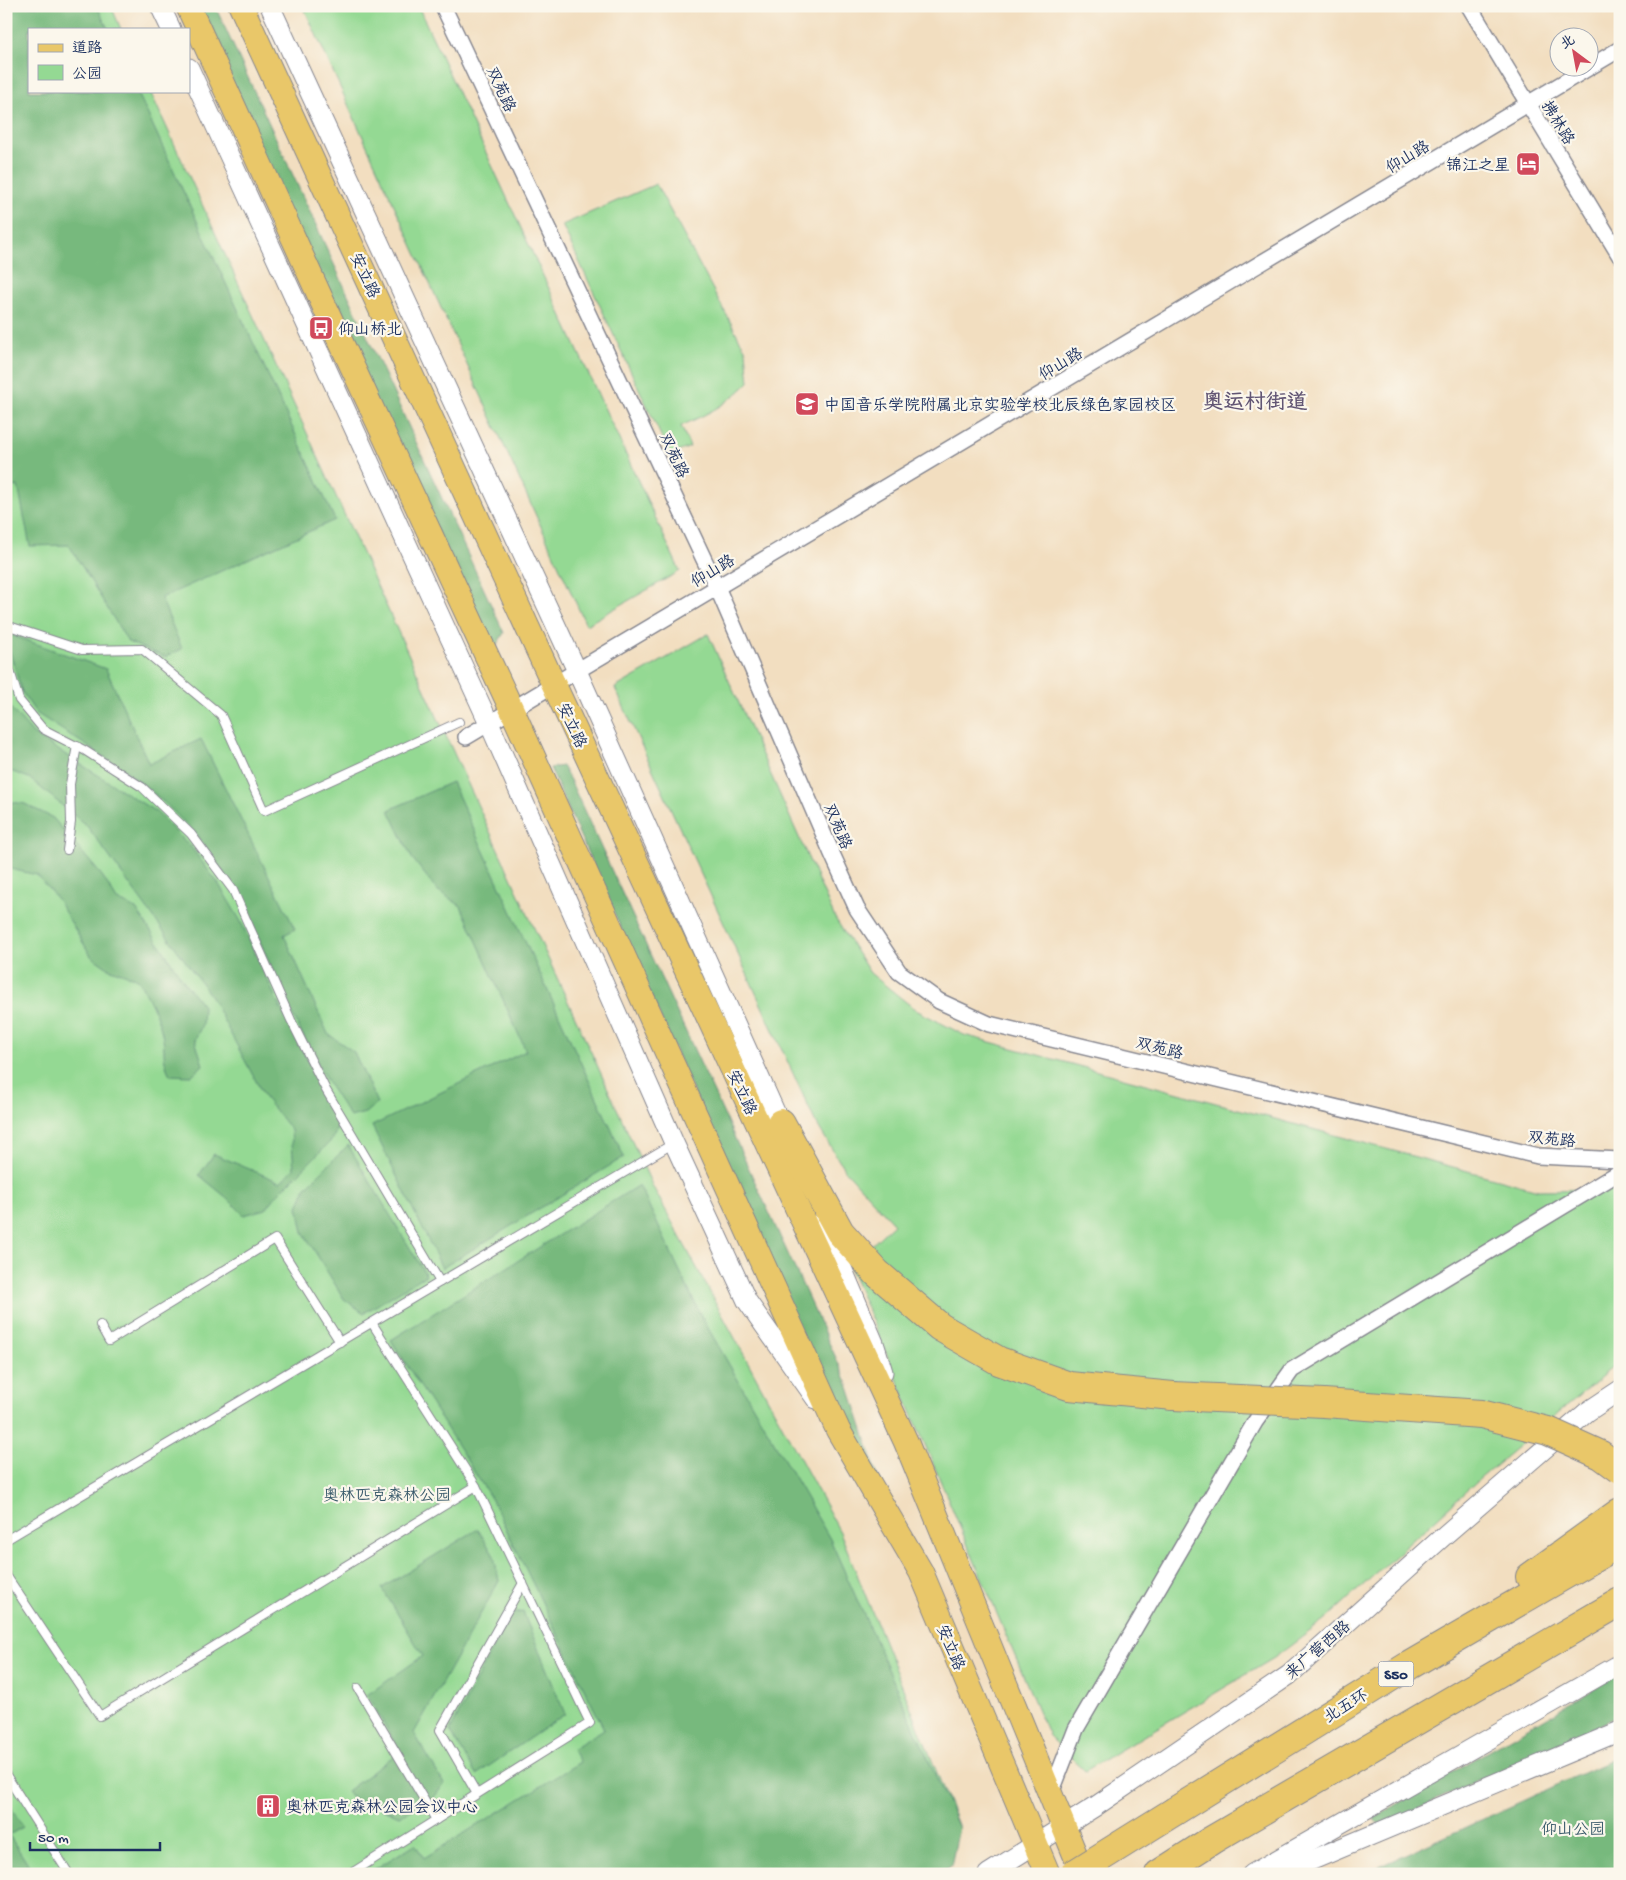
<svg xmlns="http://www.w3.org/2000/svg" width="1626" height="1880" viewBox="0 0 1626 1880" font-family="'Gochi Hand','LXGW WenKai TC',sans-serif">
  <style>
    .green { fill: #94d993; stroke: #588478 }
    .forest { fill: #77b97d; stroke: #49746e }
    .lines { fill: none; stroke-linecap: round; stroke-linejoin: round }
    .service-casing { stroke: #86868f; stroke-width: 10 }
    .minor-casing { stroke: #86868f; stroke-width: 18 }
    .tertiary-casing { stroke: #86868f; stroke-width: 21 }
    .primary-casing { stroke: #86868f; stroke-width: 26 }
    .motorway-casing { stroke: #86868f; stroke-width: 30 }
    .service { stroke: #fff; stroke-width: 8 }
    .minor { stroke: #fff; stroke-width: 15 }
    .tertiary { stroke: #fff; stroke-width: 19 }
    .primary { stroke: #e9c769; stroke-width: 24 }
    .motorway { stroke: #e9c769; stroke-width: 28 }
    .motorway-bridge-casing { stroke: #86868f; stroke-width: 30; stroke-linecap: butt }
    .motorway-bridge { stroke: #e9c769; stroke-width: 28 }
    .labels { text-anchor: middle; stroke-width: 4.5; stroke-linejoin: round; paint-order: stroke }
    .shield { fill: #fbf7ec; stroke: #5e6b89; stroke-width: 1 }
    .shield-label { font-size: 15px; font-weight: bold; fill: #1b2f5e }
    .street-label { font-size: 16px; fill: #1b2f5e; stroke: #fbf7ec }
    .poi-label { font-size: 16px; fill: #1b2f5e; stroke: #fbf7ec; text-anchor: start }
    .park-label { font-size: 16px; fill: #395a6b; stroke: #fbf7ec }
    .district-label { font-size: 21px; font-weight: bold; fill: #625674; stroke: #fbf7ec }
  </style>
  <rect width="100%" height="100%" fill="#fbf7ec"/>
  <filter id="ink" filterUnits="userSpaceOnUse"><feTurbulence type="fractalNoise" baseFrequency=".02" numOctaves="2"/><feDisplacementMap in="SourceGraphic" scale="10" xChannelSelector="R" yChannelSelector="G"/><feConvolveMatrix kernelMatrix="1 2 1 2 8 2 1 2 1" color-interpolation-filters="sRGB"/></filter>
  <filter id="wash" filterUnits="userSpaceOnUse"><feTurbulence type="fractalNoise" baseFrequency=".0096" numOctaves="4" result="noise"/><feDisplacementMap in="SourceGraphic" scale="20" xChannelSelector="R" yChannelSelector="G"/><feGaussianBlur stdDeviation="1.12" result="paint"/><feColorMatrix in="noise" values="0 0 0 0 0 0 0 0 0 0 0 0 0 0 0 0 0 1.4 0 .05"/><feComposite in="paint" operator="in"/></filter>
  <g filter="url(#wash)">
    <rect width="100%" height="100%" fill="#f2dec0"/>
    <!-- green -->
    <g class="green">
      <path d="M6,6H111L121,29H29V91H150L653,1187L840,1532L958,1825L945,1866L933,1874H6Z"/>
      <path d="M303,6H418L680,571L586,625Z"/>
      <path d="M656,184L746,351L749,382C725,406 711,412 681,426L690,447L670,455L562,225Z"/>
      <path d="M708,634L835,918L870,973L916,1010L964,1035L1538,1190L1620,1189V1361L1476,1482L1325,1620L1274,1658L1085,1771L1049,1736L849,1266L894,1224L844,1169L815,1121L615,688Z"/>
    </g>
    <!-- forest -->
    <g class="forest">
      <path d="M6,6H97L108,29H29V91H137L335,520L161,598L182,649L165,657L128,642L69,545L30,546L18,486L6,488Z"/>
      <path d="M185,6H215L504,633L494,649Z"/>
      <path d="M6,633L106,669L149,764L201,739L295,929L284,935L328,1034L354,1052L377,1103L365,1113L350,1117L329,1085L294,1018L238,892L195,833L165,803L126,771L36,713L22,692L6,639Z"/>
      <path d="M6,699L7,704L33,734L156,812L190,846L218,883L240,920L277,1001L339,1122L333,1139L277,1195L266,1209L244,1215L226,1197L199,1175L214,1154L280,1182L294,1169L291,1130L265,1098L210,995L87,826L29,778L10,771L6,766Z"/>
      <path d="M562,766L570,780L848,1384L886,1501L842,1428L550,768Z"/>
      <path d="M452,782L624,1157L442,1268L372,1126L526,1051L461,906L437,890L412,858L389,810Z"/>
      <path d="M6,801L25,804L53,818L103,877L117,900L136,909L185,983L203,1006L202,1025L195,1040L203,1065L191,1076L170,1075C161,1058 166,1050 162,1033C157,1013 148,997 138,979L108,968L91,956L57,899L37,875L6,868Z"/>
      <path d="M348,1145L426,1275L364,1313L344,1299L303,1232L298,1207L306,1187Z"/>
      <path d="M639,1185L701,1316L830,1539L959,1828L951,1866L939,1874H367L415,1844L424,1858L580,1762L572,1749L604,1729L492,1500L391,1340Z"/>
      <path d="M478,1529L494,1556L499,1581L414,1733L444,1784L432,1800L399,1816L379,1807L352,1799L347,1791L400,1751L367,1695L423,1656L382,1588Z"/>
      <path d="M523,1612L565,1714L476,1775L450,1731L510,1614Z"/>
      <path d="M1620,1674V1715L1380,1826L1374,1818Z"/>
      <path d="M1620,1756V1874H1364Z"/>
      <path d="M6,1799L23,1827L9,1835L34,1874H6Z"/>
    </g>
  </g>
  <g filter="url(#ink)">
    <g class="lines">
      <defs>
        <g id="service">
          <path d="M6,625L82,650L142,649L221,715L264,811L459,722"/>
          <path d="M6,658L19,700L43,729L84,750L142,787L191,834L233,890L291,1020L326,1090L440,1282"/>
          <path d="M67,850L71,822L70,784L77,746"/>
          <path d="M100,1325L109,1341L275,1239L340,1342"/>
          <path d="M6,1540L674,1143"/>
          <path d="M6,1575L100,1716L476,1486"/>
          <path d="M358,1688L436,1820"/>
          <path d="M6,1775L69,1874"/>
          <path d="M477,1794L440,1730L523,1583"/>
          <path d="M350,1874L590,1723L476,1486L372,1323"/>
        </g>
        <g id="minor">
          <path d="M443,6L717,587L833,856L857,909L899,972L939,1001L989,1024L1538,1156L1620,1160"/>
          <path d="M1469,6L1620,256"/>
          <path d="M466,737L1620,49"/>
          <path d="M1050,1796L1076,1729L1255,1422L1292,1370L1620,1172"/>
        </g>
        <g id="tertiary">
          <path d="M160,6L171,29"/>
          <path d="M270,6L577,671L785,1134"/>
          <path d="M189,68L489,723L674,1143L747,1301L816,1399"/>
          <path d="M822,1221L874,1343L883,1372"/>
          <path d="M988,1874L1096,1806L1289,1675L1446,1534L1587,1412L1620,1390"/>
          <path d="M1252,1874L1620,1664"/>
          <path d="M1279,1874L1620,1731"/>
        </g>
        <g id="primary">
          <path d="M188,6L332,323L512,710L838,1430L921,1572L1048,1874"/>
          <path d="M241,6L554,685L906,1442L1083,1874"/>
        </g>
        <g id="motorway">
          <path d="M781,1123L840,1232L877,1273L940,1327L999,1361L1069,1386L1173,1396"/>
          <path d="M1530,1577L1620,1512"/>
          <path d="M1175,1811L1410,1665L1620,1543"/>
          <path d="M1159,1874L1212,1840L1620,1602"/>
        </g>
      </defs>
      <!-- service casing -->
      <use href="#service" class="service-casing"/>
      <!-- minor casing -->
      <use href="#minor" class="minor-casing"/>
      <!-- tertiary casing -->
      <use href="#tertiary" class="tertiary-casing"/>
      <!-- primary casing -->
      <use href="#primary" class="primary-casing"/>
      <!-- motorway casing -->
      <use href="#motorway" class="motorway-casing"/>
      <!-- service -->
      <use href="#service" class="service"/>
      <!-- minor -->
      <use href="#minor" class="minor"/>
      <!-- tertiary -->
      <use href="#tertiary" class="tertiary"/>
      <!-- primary -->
      <use href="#primary" class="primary"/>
      <!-- motorway -->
      <use href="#motorway" class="motorway"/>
      <defs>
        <g id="motorway-bridge">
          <path d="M1173,1396L1324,1403L1481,1414L1548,1431L1601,1455L1620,1469"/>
          <path d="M1074,1874L1175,1811"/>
        </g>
      </defs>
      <!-- motorway-bridge casing -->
      <use href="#motorway-bridge" class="motorway-bridge-casing"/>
      <!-- motorway-bridge -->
      <use href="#motorway-bridge" class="motorway-bridge"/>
    </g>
  </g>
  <!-- icons -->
  <defs>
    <symbol id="hotel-square" viewBox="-11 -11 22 22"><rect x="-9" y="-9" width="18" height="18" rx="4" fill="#d1495b" stroke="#fbf7ec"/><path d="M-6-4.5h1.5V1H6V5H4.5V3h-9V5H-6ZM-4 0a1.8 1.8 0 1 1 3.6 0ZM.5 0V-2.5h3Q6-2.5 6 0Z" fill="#fff"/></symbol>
    <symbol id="bus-square" viewBox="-11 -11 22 22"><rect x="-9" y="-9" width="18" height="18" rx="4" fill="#d1495b" stroke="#fbf7ec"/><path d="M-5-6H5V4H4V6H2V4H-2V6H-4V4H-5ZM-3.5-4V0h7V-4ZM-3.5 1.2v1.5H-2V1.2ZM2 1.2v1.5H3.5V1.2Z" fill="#fff"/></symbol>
    <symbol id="school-square" viewBox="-11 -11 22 22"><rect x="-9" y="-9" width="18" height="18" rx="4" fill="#d1495b" stroke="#fbf7ec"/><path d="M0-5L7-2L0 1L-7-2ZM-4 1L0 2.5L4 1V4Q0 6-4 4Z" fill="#fff"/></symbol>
    <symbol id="building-square" viewBox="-11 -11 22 22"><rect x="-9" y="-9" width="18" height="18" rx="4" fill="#d1495b" stroke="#fbf7ec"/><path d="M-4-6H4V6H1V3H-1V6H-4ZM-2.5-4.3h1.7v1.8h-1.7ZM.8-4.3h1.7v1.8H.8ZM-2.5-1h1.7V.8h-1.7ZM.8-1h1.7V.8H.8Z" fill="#fff"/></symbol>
  </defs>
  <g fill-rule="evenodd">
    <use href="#hotel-square" x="1514" y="150" width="28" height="28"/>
    <use href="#bus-square" x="307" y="314" width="28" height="28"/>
    <use href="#school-square" x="793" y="390" width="28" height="28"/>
    <use href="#building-square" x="254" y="1792" width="28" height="28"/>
  </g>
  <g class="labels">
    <!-- shield labels -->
    <rect class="shield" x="1378.5" y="1661.5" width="35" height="25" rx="4"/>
    <g class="shield-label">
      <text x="1396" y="1679">S50</text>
    </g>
    <!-- street labels -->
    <g class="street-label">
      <text transform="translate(502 89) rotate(65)" y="6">双苑路</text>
      <text transform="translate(1559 122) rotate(59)" y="6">拂林路</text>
      <text transform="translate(1407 156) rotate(-31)" y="6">仰山路</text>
      <text transform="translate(366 275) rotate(65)" y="6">安立路</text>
      <text transform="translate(1060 363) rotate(-31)" y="6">仰山路</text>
      <text transform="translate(675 455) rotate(65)" y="6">双苑路</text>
      <text transform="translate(712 570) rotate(-31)" y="6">仰山路</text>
      <text transform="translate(573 725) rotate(65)" y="6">安立路</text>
      <text transform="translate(839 826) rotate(67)" y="6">双苑路</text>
      <text transform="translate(1160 1047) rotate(14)" y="6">双苑路</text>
      <text transform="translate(743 1092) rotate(65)" y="6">安立路</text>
      <text transform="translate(1552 1138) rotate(6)" y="6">双苑路</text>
      <text transform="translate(952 1647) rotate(67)" y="6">安立路</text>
      <text transform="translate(1317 1649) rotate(-41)" y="6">来广营西路</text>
      <text transform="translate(1345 1705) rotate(-32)" y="6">北五环</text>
    </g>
    <!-- poi labels -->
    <g class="poi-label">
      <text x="1510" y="170" text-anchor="end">锦江之星</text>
      <text x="338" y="334">仰山桥北</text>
      <text x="824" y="410">中国音乐学院附属北京实验学校北辰绿色家园校区</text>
      <text x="286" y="1812">奥林匹克森林公园会议中心</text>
    </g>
    <!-- park labels -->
    <g class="park-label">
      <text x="387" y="1500">奥林匹克森林公园</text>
      <text x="1573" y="1834">仰山公园</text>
    </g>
    <!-- district labels -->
    <g class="district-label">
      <text x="1255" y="408">奥运村街道</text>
    </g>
  </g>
  <!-- margin -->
  <rect width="1626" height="1880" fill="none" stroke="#fbf7ec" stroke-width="25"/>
  <!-- legend -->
  <rect x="28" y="28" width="162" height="65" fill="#fbf7ec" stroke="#a1a7b3"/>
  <rect x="38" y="44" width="25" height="8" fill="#e9c769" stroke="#a1a7b3"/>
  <text x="72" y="52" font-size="15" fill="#1b2f5e">道路</text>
  <rect x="38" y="65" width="25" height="15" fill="#94d993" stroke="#a1a7b3"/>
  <text x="72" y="78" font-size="15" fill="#1b2f5e">公园</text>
  <!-- north arrow -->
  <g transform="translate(1574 52) rotate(328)"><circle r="24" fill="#fbf7ec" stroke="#a1a7b3"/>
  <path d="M0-4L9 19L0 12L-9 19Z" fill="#d1495b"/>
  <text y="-8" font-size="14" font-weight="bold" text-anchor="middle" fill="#1b2f5e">北</text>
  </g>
  <!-- scale -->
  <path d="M30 1842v8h130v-8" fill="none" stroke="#1b2f5e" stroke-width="2.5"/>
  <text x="38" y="1842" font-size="15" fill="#1b2f5e" stroke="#fbf7ec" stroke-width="4" paint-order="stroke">50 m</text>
</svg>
